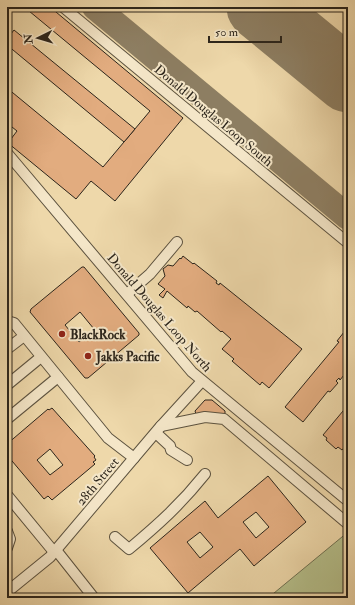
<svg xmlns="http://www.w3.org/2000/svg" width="355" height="605" viewBox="0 0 355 605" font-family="'IM FELL Double Pica',serif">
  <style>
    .green { fill: #b5bf8b; stroke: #707253 }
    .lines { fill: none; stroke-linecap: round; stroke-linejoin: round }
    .taxiway { stroke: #8d7e62; stroke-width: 26 }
    .runway { stroke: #8d7e62; stroke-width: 65 }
    .building { fill: #e2ac7f; stroke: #2c251b; fill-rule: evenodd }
    .minor-casing { stroke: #5c523f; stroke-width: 12 }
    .minor { stroke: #f4e6c8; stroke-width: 10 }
    .poi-dot { fill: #8f2418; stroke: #f4e6c8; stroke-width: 1.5 }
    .labels { text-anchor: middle; stroke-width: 4; stroke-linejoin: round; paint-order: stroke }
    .street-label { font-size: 13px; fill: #2c251b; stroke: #f4e6c8 }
    .poi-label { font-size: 13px; font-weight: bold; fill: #2c251b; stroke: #f4e6c8; text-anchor: start }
  </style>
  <rect width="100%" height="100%" fill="#eed8aa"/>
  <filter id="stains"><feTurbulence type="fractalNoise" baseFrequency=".005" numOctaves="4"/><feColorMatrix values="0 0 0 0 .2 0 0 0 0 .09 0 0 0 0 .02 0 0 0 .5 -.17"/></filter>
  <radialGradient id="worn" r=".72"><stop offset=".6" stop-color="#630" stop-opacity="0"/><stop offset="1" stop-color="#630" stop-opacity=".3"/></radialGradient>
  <!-- green -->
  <path class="green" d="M348,532V598H268Z"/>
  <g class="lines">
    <!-- taxiway -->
    <path class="taxiway" d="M95,7L348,217"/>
    <!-- runway -->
    <path class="runway" d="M259,7L348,80"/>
  </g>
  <!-- building -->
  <g class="building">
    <path d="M33,7H50L183,118L115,201L91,181L76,199L8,143L17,131L7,123V88L103,167L150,111L29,11Z"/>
    <path d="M14,30L135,129L124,142L7,45V39Z"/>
    <path d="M183,256L193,264L194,263L217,281L216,283L219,285L220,283L302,349L269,388L262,382L260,385L232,361L234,359L222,349L231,339L222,331L221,332L197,311L195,312L188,306L187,308L167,291L163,298L159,295L165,289L158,284L165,276L163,269L168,265L173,266L180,258L181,259Z"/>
    <path d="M82,267H84L139,333V335L88,378H85L30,312L31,309ZM80,312L94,329L79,342L65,325Z"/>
    <path d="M348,327V370L340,380L339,378L336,381L338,383L330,392L328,391L303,422L285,407L339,342L337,341Z"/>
    <path d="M205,400H212L225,411V414H196L195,411Z"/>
    <path d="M348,405V443L342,450L338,447L336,449L326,440L327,438L323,435Z"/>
    <path d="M52,408L95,456L94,457L96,460L93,462L95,464L52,500L48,496L44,499L7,455V444L48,409L49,410ZM50,449L63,465L50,475L37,460Z"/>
    <path d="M268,476L306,522L254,566L240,549L188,593L150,548L205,501L218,518ZM256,512L269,527L256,538L243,522ZM200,532L213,547L200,558L187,542Z"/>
  </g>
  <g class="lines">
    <defs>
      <g id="minor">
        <path d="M63,7L348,243"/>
        <path d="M7,153L192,372L348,501"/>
        <path d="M127,294L150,274L177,242"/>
        <path d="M7,321L14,323L108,438L134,458"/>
        <path d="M7,349L24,336"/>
        <path d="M7,385L41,357"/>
        <path d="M7,419L58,377"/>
        <path d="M161,426L205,417L224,419L348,524"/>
        <path d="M156,433L170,446L171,450L187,460"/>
        <path d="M7,495L54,552"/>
        <path d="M7,531L10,539L7,548"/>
        <path d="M115,537L129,549C159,524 181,504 205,474"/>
        <path d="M56,550L94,598"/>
        <path d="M7,592L50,557L161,426L202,381"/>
      </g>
    </defs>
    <!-- minor casing -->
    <use href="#minor" class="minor-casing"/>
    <!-- minor -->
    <use href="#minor" class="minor"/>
  </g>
  <!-- markers -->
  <g class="poi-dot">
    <circle cx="62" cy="334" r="4"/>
    <circle cx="88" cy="356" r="4"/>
  </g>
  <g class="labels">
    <!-- street labels -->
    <g class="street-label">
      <text transform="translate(214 115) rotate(40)" y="5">Donald Douglas Loop South</text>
      <text transform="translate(160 312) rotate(49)" y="5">Donald Douglas Loop North</text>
      <text transform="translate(97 481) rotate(-50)" y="5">28th Street</text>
    </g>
    <!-- poi labels -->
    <g class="poi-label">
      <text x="70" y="339">BlackRock</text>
      <text x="96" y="361">Jakks Pacific</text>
    </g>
  </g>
  <!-- margin -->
  <rect width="355" height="605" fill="none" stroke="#eed8aa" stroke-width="24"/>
  <rect x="8" y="8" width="339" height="589" fill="none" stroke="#2c251b" stroke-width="2"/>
  <rect x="12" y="12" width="331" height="581" fill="none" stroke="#2c251b"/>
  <!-- north arrow -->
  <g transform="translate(38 38) rotate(265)" stroke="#f4e6c8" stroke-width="3" paint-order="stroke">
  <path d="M0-3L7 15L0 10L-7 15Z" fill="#2c251b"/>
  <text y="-6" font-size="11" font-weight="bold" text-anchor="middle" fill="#2c251b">N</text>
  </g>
  <!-- scale -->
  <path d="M209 36v6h72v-6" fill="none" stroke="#2c251b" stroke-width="2"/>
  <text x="215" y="36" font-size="12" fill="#2c251b" stroke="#f4e6c8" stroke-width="3" paint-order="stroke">50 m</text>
  <rect width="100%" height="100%" filter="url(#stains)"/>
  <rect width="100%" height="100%" fill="url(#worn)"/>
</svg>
